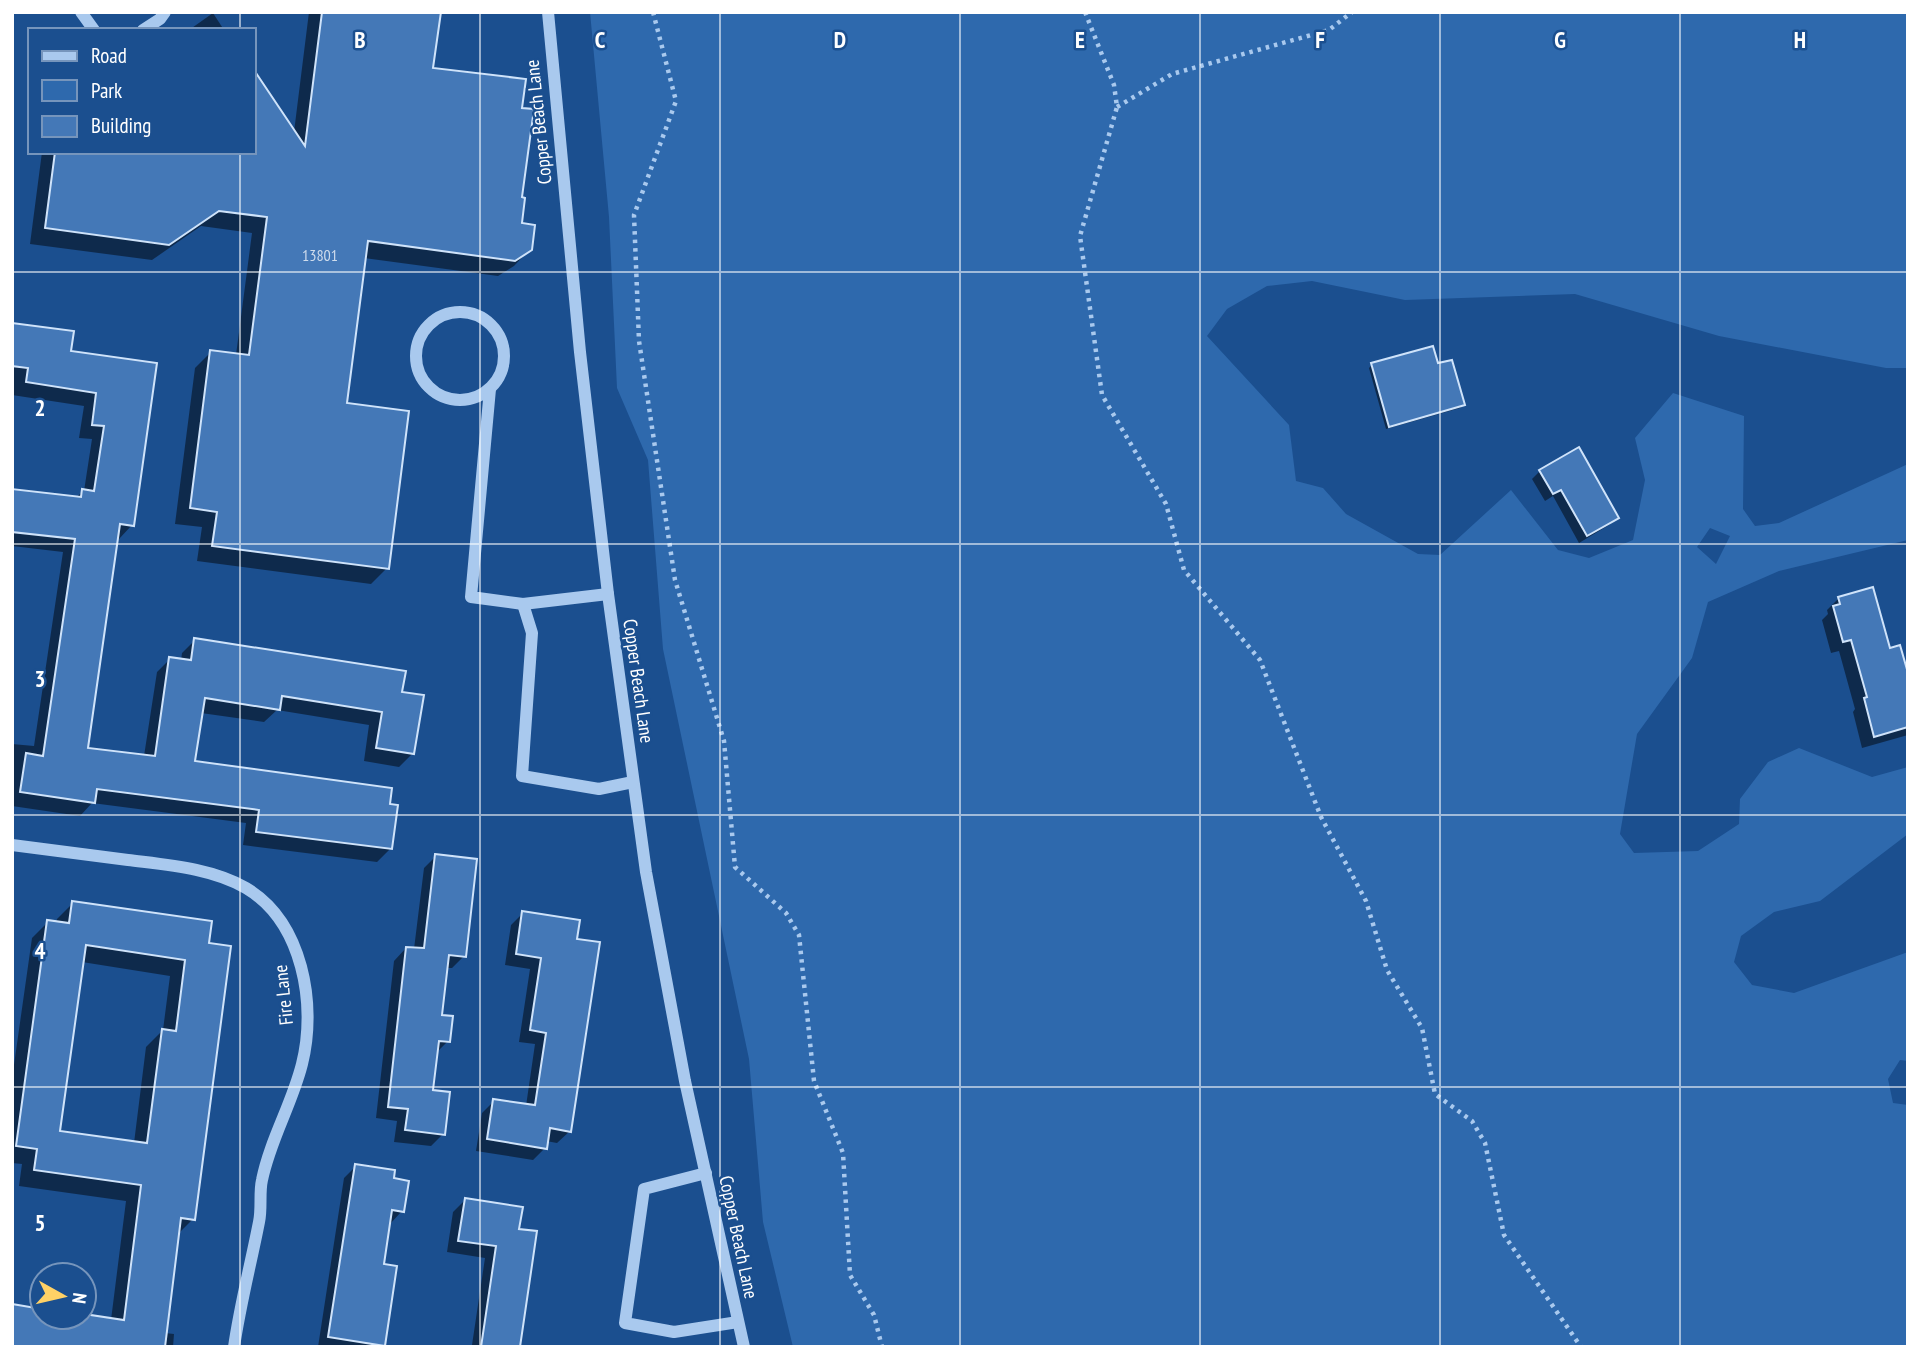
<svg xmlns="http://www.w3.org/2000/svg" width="1920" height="1359" viewBox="0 0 1920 1359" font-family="'PT Sans Narrow',sans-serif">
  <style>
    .green { fill: #2e69ad; fill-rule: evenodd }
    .shadow { fill: #0007; fill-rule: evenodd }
    .building { fill: #4478b7; stroke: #cfe3fa; stroke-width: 2; fill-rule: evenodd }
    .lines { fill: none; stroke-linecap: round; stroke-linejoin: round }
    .path { stroke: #a9c9ee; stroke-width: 4.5; stroke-dasharray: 3.5 5; stroke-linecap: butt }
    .minor { stroke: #a9c9ee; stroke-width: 12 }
    .grid { fill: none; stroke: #fff; stroke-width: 2; stroke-opacity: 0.55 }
    .labels { text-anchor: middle; stroke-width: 5; stroke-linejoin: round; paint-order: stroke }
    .number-label { font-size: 16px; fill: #d0dded }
    .street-label { font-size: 19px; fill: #fff; stroke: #1b4f8f }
    .grid-label { font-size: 23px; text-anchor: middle; font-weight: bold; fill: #fff; stroke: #1b4f8f; stroke-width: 5; stroke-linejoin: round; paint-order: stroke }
  </style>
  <rect width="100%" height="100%" fill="#1b4f8f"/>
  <!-- green -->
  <path class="green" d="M590,12H1908V368H1886L1719,336L1575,294L1405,300L1312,281L1267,286L1227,309L1207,336L1289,425L1296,481L1323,488L1346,514L1418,554L1440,555L1511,490L1558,550L1589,558L1633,540L1645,480L1635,438L1673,393L1744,416L1743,509L1755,526L1779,523L1908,464V540L1779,571L1708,602L1692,658L1637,734L1620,834L1634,853L1698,851L1739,824L1740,799L1768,762L1799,748L1872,777L1908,767V834L1820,901L1774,912L1741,936L1734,962L1752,985L1794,993L1908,952V1061L1900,1060L1888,1079L1893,1103L1908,1105V1347H793L763,1222L749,1059L663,649L648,460L617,388L609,217ZM1710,528L1730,536L1716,564L1697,547Z"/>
  <!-- shadow -->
  <g class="shadow">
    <path d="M309,12H439L432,69L520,109V225L530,249L514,266L498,276L364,258L345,404L387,568L371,584L197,561L202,527L175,524L195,368L211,352L236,355L252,233L201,226L152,260L30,244L42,152H254V74L294,132Z"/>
    <path d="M213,13L224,30H189Z"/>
    <path d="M12,324L69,353L155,365L132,525L119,539L116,538L86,749L144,756L157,672L170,659L181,661L182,653L195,640L400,693L413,753L399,767L364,761L369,725L277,710L264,722L201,713L193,762L388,806L390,849L377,862L243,845L246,823L92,803L80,816L12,806V744L34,746L63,552L12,546V491L75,498L84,491L92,439L79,438L84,406L12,395Z"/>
    <path d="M1372,365H1437L1463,405L1460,408L1386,429L1369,368Z"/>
    <path d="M1540,471L1617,518L1609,525L1579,543L1553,496L1545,501L1532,479Z"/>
    <path d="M1839,598L1889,650L1908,679V735L1862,748L1853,712L1855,709L1839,651L1831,653L1822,620L1828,614L1827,610Z"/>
    <path d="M436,856L464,956L452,968H446L440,1016L448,1041L435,1054L431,1092L443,1134L431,1146L394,1142L397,1121L376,1118L394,961L406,948L414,949L424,868Z"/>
    <path d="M73,903L207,945L193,1219L177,1235L165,1333L174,1334L173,1347H12L42,1310V1317L84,1316L111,1320L126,1201L19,1186L22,1164L12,1163V1079L32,938L48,922L56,923L57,919ZM82,962L170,976L163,1030L146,1047L134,1143L58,1133Z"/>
    <path d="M523,913L575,940L570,1131L557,1143L546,1141L545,1148L533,1160L476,1151L482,1113L494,1101L526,1106L535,1044L519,1042L530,969L505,965L511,925Z"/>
    <path d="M356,1166L392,1180L402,1211L390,1224L382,1265L384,1345L318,1347L344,1178Z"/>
    <path d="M465,1200L517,1230L518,1347H467L472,1345L485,1258L447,1252L453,1212Z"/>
  </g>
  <!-- building -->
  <g class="building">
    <path d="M322,12H441L433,68L526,79L522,108L534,109L522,197L525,198L522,223L535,225L532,250L515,261L368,241L347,403L409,411L389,569L212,546L217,512L190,508L210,350L249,355L267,217L219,211L169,245L45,228L55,152H254V70L305,146Z"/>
    <path d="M12,323L74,331L71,351L157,363L134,526L120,524L88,748L155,756L169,657L191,660L194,638L406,671L402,692L424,695L414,754L376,748L382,712L282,696L280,710L205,698L195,761L392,788L390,804L398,805L392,849L256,832L259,810L97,789L95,803L20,792L26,753L43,756L75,539L12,532V489L81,497L82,489L94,491L104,426L92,425L96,393L26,382L28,368L12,366Z"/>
    <path d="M1433,346L1438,363L1452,360L1465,405L1389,427L1371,363Z"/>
    <path d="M1579,447L1619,518L1587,536L1561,490L1553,494L1539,470Z"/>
    <path d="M1873,587L1890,648L1900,645L1908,673V727L1874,737L1864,698L1867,697L1851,640L1843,642L1833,606L1840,604L1838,597Z"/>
    <path d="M435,854L477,859L466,957L449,955L442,1015L453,1016L450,1042L439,1041L433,1090L450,1092L445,1135L405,1130L408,1109L388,1107L406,947L424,948Z"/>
    <path d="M72,901L212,921L209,943L231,946L195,1220L181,1218L165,1347H12V1304L42,1309V1317H84V1314L124,1320L141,1185L34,1170L37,1149L16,1146L47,920L69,923ZM86,945L185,960L176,1031L162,1029L147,1143L60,1131Z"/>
    <path d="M522,911L580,920L577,939L600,942L571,1132L550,1128L547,1149L487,1139L493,1099L535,1105L546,1033L530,1030L541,958L516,954Z"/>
    <path d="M355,1164L395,1170L394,1178L409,1181L404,1212L392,1210L384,1264L397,1266L385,1346L328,1337Z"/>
    <path d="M465,1198L523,1207L519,1229L537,1231L520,1347H481L496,1246L458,1241Z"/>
  </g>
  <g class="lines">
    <!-- path -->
    <g class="path">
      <path d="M653,12L676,101L634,215L639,341L675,580L724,741L735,867L786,913L799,935L814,1081L843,1153L850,1275L874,1315L882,1347"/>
      <path d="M1085,12L1114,85L1117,107L1080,236L1102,395L1166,504L1184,570L1260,660L1321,817L1366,901L1387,970L1422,1028L1435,1094L1472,1121L1485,1143L1504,1235L1581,1347"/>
      <path d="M1117,107L1172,74L1329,30L1352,12"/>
    </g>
    <!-- minor -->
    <g class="minor">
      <path d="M81,12L94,30"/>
      <path d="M548,12L580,352L608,594L646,872L685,1081L744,1347"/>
      <path d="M143,30L160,19L165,12"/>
      <circle cx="460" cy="356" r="44"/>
      <path d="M490,389L471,597L523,604"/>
      <path d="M608,594L523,604L532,633L522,776L599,789L633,782"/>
      <path d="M12,845C51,850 90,855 128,860C167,865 211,868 246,888C303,922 317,1005 302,1064C292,1104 270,1140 262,1180C259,1193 262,1208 259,1222C251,1263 240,1305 234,1347"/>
      <path d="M706,1173L644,1189L625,1323L674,1332L738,1322"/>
    </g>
  </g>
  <!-- grid -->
  <path class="grid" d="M240,12V30M480,12V1347M720,12V1347M960,12V1347M1200,12V1347M1440,12V1347M1680,12V1347M240,152V1347M12,272H1908M12,544H1908M12,815H1908M12,1087H1908"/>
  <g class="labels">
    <!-- number labels -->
    <g class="number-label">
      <text x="320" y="261">13801</text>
    </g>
    <!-- street labels -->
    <g class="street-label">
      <text transform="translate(538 122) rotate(-96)" y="7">Copper Beach Lane</text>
      <text transform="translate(639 681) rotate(82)" y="7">Copper Beach Lane</text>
      <text transform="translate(283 995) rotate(-96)" y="7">Fire Lane</text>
      <text transform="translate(739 1237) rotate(78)" y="7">Copper Beach Lane</text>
    </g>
  </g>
  <g class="grid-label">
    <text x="360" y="48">B</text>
    <text x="600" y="48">C</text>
    <text x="840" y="48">D</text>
    <text x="1080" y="48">E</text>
    <text x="1320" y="48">F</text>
    <text x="1560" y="48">G</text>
    <text x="1800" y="48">H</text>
    <text x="40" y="416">2</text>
    <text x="40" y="687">3</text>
    <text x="40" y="959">4</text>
    <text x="40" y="1231">5</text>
  </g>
  <!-- border -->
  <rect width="1920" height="1359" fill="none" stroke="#ffffff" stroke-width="28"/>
  <!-- legend -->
  <rect x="28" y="28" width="228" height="126" fill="#1b4f8f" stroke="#7695bc" stroke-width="2"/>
  <rect x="42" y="51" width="35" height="10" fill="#a9c9ee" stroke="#7695bc" stroke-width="2"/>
  <text x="91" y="63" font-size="21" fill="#ffffff">Road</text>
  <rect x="42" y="80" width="35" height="21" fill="#2e69ad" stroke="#7695bc" stroke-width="2"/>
  <text x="91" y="98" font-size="21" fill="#ffffff">Park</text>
  <rect x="42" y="116" width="35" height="21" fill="#4478b7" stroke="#7695bc" stroke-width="2"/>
  <text x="91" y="133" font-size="21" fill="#ffffff">Building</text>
  <!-- north arrow -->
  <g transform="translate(63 1296) rotate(98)"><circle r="33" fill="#1b4f8f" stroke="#7695bc" stroke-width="2"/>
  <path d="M0-5L12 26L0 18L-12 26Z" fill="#ffd166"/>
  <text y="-10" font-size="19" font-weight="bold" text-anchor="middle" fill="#ffffff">N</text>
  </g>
</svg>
